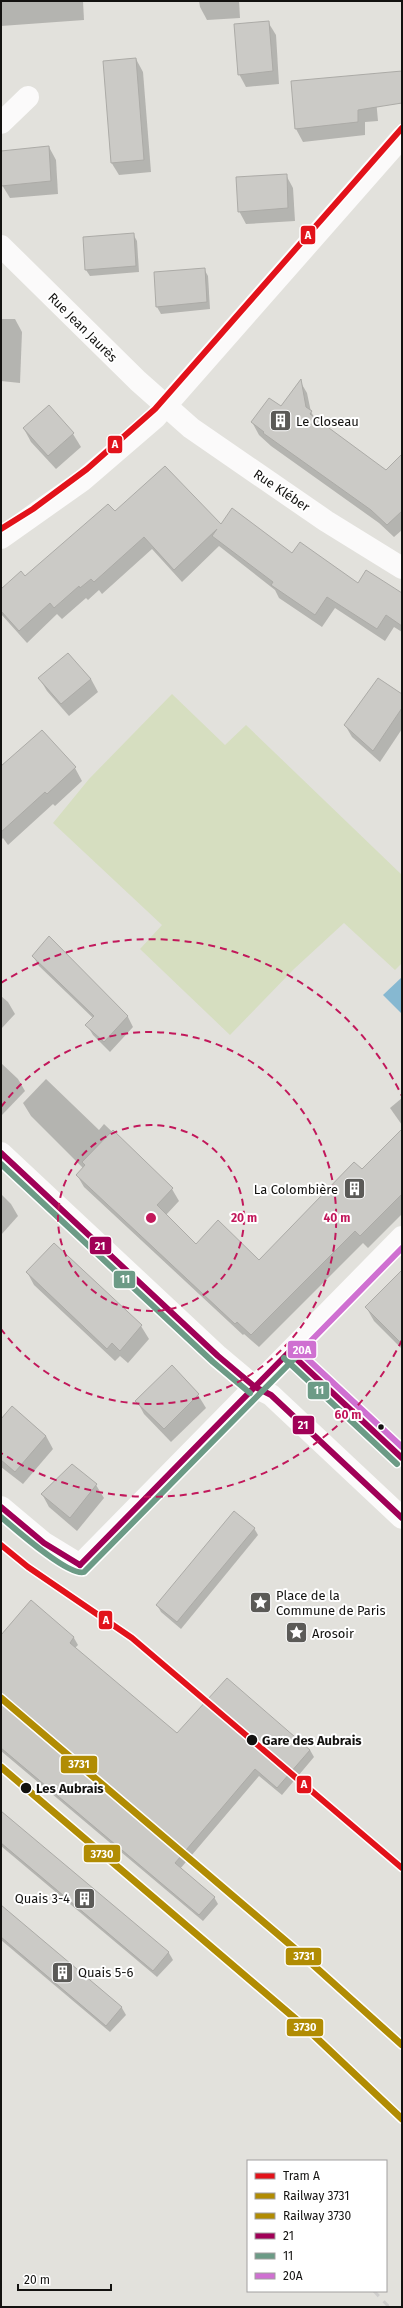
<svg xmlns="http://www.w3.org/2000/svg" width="403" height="2308" viewBox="0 0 403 2308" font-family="'Fira Sans',sans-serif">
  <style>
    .green { fill: #d6dec0 }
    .water { fill: #86b8d1 }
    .shadow { fill: #0003 }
    .building { fill: #cbcac6; stroke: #acaba7 }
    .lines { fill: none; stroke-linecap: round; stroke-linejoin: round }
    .street { stroke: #fbfafa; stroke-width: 22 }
    .rail { stroke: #cecdcc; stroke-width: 3; stroke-dasharray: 7 7; stroke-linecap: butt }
    .bus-1-casing { stroke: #fff; stroke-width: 9 }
    .bus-2-casing { stroke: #fff; stroke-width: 9 }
    .bus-3-casing { stroke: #fff; stroke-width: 9 }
    .bus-1 { stroke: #a00057; stroke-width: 6 }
    .bus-2 { stroke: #6c9b86; stroke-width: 6 }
    .bus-3 { stroke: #cf70d1; stroke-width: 6 }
    .rail-1-casing { stroke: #fff; stroke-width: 10 }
    .rail-2-casing { stroke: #fff; stroke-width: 10 }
    .rail-1 { stroke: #b18c03; stroke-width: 7 }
    .rail-2 { stroke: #b18c03; stroke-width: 7 }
    .tram-1-casing { stroke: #fff; stroke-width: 9 }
    .tram-1 { stroke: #e2121a; stroke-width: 6 }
    .ring { fill: none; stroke: #c2185b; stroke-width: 2; stroke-dasharray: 7 5 }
    .bus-dot { fill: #131210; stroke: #fff; stroke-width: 1.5 }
    .labels { text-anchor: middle; stroke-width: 4; stroke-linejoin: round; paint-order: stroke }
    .street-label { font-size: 13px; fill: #131210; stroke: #fff }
    .poi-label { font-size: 13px; fill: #131210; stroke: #fff; text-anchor: start }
    .stop-label { font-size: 13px; font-weight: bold; fill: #131210; stroke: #fff; text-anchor: start }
    .centre { fill: #c2185b; stroke: #fff; stroke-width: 2 }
    .ring-label { font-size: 12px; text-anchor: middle; font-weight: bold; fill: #c2185b; stroke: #fff; stroke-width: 4; stroke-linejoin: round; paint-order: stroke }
    .line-badge { stroke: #fff; stroke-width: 1.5 }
    .badge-label { font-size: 11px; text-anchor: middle; font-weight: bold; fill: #fff }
  </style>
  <rect width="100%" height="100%" fill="#e2e1dc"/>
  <!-- green -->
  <path class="green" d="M172,694L225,745L246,725L402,875V963L395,970L344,923L294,969L230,1035L140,949L162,925L53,823L89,779Z"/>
  <!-- water -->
  <path class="water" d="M402,977V1014L383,995Z"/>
  <!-- shadow -->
  <g class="shadow">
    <path d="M1,1H83L84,20L1,26Z"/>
    <path d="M199,1H239L240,18L207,20L200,7Z"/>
    <path d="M268,22L276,35L279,84L246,87L239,74Z"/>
    <path d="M136,59L143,72L151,172L119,175L111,162Z"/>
    <path d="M292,82L375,88L378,121L365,122V135L303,142L296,129Z"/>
    <path d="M49,147L56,160L58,194L10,198L2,185L1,152Z"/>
    <path d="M286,175L293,188L295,221L246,224L239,211Z"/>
    <path d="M133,234L137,241L139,272L90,276L86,270Z"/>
    <path d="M204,269L208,276L210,309L161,314L157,307Z"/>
    <path d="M1,319H15L22,332L20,383L1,381Z"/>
    <path d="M300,381L307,393L311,412L316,420L386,472L402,456V530L394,537L379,523L271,446L259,435L252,422L281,407Z"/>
    <path d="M48,406L73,434L81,447L56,469L31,442L24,429Z"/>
    <path d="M115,513L221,525L359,584L402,595V632L394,627L385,641L335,608L322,627L279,598L275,590L219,546L182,582L152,549L102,594L99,590L88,600L86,598L62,619L57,614L27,643L1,614V591L25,577Z"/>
    <path d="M68,655L91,679L98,692L69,716L47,691L39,678Z"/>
    <path d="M402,695V729L380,762L352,737L345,725Z"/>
    <path d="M75,768L82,781L55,806L53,804L8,845L3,838L1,840V772Z"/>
    <path d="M49,938L128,1017L133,1027L110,1052L93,1035L87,1025L93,1018L39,966L33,956Z"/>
    <path d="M1,996L8,1002L15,1014L1,1029Z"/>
    <path d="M1,1063L18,1079L25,1091L1,1116Z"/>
    <path d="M46,1079L99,1130L104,1124L172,1189L179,1201L166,1215L196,1245L259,1261L362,1171L402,1130V1214L368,1248L363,1243L259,1347L244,1334L243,1335L84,1187L77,1175L83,1168L31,1116L23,1103Z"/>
    <path d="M402,1098V1125L390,1108Z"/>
    <path d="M1,1194L11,1204L18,1216L1,1235Z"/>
    <path d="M54,1244L141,1326L149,1339L128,1363L120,1356L115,1361L34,1285L27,1272Z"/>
    <path d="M402,1289V1347L401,1348L374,1321L366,1307Z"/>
    <path d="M172,1367L198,1395L206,1408L171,1442L144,1414L137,1401Z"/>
    <path d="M12,1407L46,1436L53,1449L23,1484L1,1467V1421Z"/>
    <path d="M96,1485L104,1498L77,1531L49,1507L42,1494Z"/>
    <path d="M254,1528L258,1535L181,1629L161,1612L157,1605Z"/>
    <path d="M31,1601L74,1638L78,1645L75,1648L177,1734L310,1750L314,1757L282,1795L259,1776L180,1869L214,1897L218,1904L203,1921L1,1751V1636Z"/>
    <path d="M1,1812L169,1953L173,1960L157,1977L1,1846Z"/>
    <path d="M1,1906L122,2008L126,2015L110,2032L1,1940Z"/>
  </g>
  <!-- building -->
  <g class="building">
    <path d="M269,21L273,71L238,75L234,24Z"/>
    <path d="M136,58L144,160L111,163L103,61Z"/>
    <path d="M402,71V103L358,110V122L295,129L291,81Z"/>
    <path d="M49,146L51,181L1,186V151Z"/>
    <path d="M287,174L288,208L238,212L236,177Z"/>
    <path d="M134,233L136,266L85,270L83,237Z"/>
    <path d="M205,268L207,302L156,307L154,272Z"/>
    <path d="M301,379L306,407L312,411L310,414L386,470L402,454V511L387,525L371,510L263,433L264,432L251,422L269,398L281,406Z"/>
    <path d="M49,405L74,433L48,456L23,428Z"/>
    <path d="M165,466L221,524L232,508L292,553L300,542L358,583L366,570L402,593V626L386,615L377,629L327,597L315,615L271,585L273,582L212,536L217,529L174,570L144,537L94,582L91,579L80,588L79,586L54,608L50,603L19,631L1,611V589L21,571L25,576L108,504L115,511Z"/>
    <path d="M68,653L91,679L61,704L38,678Z"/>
    <path d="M378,678L402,694V708L373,751L344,725Z"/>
    <path d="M42,730L76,767L47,794L45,792L1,832V766Z"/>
    <path d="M49,936L128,1016L104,1042L85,1025L94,1016L32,956Z"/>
    <path d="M402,1129V1194L360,1236L355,1231L251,1335L237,1322L235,1324L76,1175L85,1165L82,1162L113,1130L173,1188L157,1205L196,1244L218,1220L259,1260L354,1162L362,1169Z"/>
    <path d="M54,1243L142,1325L120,1351L112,1343L107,1349L26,1272Z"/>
    <path d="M402,1270V1344L365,1307Z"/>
    <path d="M172,1365L199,1394L164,1429L135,1401Z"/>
    <path d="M12,1406L46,1436L15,1472L1,1460V1419Z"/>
    <path d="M72,1464L97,1484L70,1518L41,1494Z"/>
    <path d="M234,1511L255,1528L177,1622L156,1605Z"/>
    <path d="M31,1600L74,1637L70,1643L177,1733L227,1678L310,1750L277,1788L255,1769L175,1863L215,1897L199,1915L1,1748V1635Z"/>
    <path d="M1,1811L169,1952L153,1971L1,1843Z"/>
    <path d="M1,1905L122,2007L106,2026L1,1937Z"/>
  </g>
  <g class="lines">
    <!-- street -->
    <g class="street">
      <path d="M1,123L28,97"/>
      <path d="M1,246L138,381L191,428L326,521L402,568"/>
      <path d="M1,538L83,480L155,418L402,137"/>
      <path d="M1,1153L218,1356L255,1387L271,1395L402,1518"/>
      <path d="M1,1507L44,1543L80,1565L402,1237"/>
    </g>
    <!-- rail -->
    <path class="rail" d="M374,2291L389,2307"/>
    <defs>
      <g id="bus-1">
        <path d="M1,1153L218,1356L255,1387L271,1395L402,1518"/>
        <path d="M289,1352L402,1458"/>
        <path d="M1,1507L44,1543L80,1565"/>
        <path d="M80,1565L289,1352"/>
      </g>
      <g id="bus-2">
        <path d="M1,1164L213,1362L250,1393"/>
        <path d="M284,1358L397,1464"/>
        <path d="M1,1517C14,1528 69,1577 84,1572L295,1358"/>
      </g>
      <path id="bus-3" d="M402,1248L300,1352L402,1447"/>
    </defs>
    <!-- bus-1 casing -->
    <use href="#bus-1" class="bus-1-casing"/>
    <!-- bus-2 casing -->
    <use href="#bus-2" class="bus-2-casing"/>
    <!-- bus-3 casing -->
    <use href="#bus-3" class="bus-3-casing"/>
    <!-- bus-1 -->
    <use href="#bus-1" class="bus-1"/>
    <!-- bus-2 -->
    <use href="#bus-2" class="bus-2"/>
    <!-- bus-3 -->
    <use href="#bus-3" class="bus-3"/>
    <defs>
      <path id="rail-1" d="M1,1698L301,1954L402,2045"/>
      <path id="rail-2" d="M1,1767L305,2027L402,2119"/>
    </defs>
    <!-- rail-1 casing -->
    <use href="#rail-1" class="rail-1-casing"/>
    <!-- rail-2 casing -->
    <use href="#rail-2" class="rail-2-casing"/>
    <!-- rail-1 -->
    <use href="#rail-1" class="rail-1"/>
    <!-- rail-2 -->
    <use href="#rail-2" class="rail-2"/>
    <defs>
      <g id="tram-1">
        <path d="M1,529L33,509L87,469L155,409L402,128"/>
        <path d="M1,1545L28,1567L132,1638L402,1868"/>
      </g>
    </defs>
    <!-- tram-1 casing -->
    <use href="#tram-1" class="tram-1-casing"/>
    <!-- tram-1 -->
    <use href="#tram-1" class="tram-1"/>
  </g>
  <!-- distance rings -->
  <g class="ring">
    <circle cx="151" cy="1218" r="93"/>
    <path d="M1 1107A186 186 0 1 1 1 1329"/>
    <path d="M402 1340A279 279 0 0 1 1 1453M1 983A279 279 0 0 1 402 1096"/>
  </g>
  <!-- icons -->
  <defs>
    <symbol id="building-square" viewBox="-11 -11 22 22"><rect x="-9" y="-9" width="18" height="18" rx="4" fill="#5b5a57" stroke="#fff"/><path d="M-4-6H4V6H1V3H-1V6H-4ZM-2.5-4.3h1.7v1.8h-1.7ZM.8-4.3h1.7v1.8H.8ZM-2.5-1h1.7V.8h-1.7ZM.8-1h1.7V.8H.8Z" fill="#fff"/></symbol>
    <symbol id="sight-square" viewBox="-11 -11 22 22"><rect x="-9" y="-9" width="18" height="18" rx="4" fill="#5b5a57" stroke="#fff"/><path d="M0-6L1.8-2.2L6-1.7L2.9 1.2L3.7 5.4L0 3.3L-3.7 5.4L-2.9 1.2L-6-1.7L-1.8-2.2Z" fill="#fff"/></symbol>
  </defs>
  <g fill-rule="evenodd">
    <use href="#building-square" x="268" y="408" width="25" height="25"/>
    <use href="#building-square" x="342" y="1176" width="25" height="25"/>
    <use href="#sight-square" x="248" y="1590" width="25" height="25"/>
    <use href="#sight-square" x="284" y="1620" width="25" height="25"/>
    <use href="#building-square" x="72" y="1886" width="25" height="25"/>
    <use href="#building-square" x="50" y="1960" width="25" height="25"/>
  </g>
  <!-- markers -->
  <g class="bus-dot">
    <circle cx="381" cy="1427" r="3.5"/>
    <circle cx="252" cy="1740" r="6"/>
    <circle cx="26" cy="1788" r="6"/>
  </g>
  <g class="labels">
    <!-- street labels -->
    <g class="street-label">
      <text transform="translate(83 327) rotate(45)" y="5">Rue Jean Jaurès</text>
      <text transform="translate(282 490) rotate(34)" y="5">Rue Kléber</text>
    </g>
    <!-- poi labels -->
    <g class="poi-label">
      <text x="296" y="426">Le Closeau</text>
      <text x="338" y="1194" text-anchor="end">La Colombière</text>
      <text x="276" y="1600">Place de la<tspan x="276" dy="15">Commune de Paris</tspan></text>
      <text x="312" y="1638">Arosoir</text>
      <text x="70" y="1903" text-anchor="end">Quais 3-4</text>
      <text x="78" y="1977">Quais 5-6</text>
    </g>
    <!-- stop labels -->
    <g class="stop-label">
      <text x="262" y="1745">Gare des Aubrais</text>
      <text x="36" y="1793">Les Aubrais</text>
    </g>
  </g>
  <circle cx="151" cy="1218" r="6" class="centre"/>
  <g class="ring-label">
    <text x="244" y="1222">20 m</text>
    <text x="337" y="1222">40 m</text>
    <text x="348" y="1419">60 m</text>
  </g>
  <g class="line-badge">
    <rect x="300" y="225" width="16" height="20" rx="4" fill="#e2121a"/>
    <rect x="107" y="435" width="16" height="19" rx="4" fill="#e2121a"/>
    <rect x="89" y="1236" width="23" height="19" rx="4" fill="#a00057"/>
    <rect x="113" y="1270" width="23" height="19" rx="4" fill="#6c9b86"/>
    <rect x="287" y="1340" width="30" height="19" rx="4" fill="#cf70d1"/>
    <rect x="307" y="1381" width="23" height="19" rx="4" fill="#6c9b86"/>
    <rect x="292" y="1415" width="23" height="20" rx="4" fill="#a00057"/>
    <rect x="98" y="1610" width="15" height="20" rx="4" fill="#e2121a"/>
    <rect x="60" y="1755" width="38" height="19" rx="4" fill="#b18c03"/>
    <rect x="296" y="1775" width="16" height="19" rx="4" fill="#e2121a"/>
    <rect x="83" y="1844" width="38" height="19" rx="4" fill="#b18c03"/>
    <rect x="285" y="1947" width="37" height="19" rx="4" fill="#b18c03"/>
    <rect x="286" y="2018" width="38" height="19" rx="4" fill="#b18c03"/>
  </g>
  <g class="badge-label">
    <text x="308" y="239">A</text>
    <text x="115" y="448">A</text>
    <text x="100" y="1250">21</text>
    <text x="125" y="1283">11</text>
    <text x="302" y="1354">20A</text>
    <text x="319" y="1394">11</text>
    <text x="303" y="1429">21</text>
    <text x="106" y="1624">A</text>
    <text x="79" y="1768">3731</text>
    <text x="304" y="1788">A</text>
    <text x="102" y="1858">3730</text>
    <text x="304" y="1960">3731</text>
    <text x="305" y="2031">3730</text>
  </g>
  <!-- border -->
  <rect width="403" height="2308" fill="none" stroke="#131210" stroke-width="4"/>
  <!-- legend -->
  <rect x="247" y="2160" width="140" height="132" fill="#ffffff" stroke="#a1a09f"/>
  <rect x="255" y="2173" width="20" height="6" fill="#e2121a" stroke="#a1a09f"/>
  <text x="283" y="2180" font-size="12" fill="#131210">Tram A</text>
  <rect x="255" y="2193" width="20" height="6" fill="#b18c03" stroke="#a1a09f"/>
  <text x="283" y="2200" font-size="12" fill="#131210">Railway 3731</text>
  <rect x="255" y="2213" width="20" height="6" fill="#b18c03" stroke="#a1a09f"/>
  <text x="283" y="2220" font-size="12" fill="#131210">Railway 3730</text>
  <rect x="255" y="2233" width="20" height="6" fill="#a00057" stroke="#a1a09f"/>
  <text x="283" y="2240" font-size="12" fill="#131210">21</text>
  <rect x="255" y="2253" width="20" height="6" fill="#6c9b86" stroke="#a1a09f"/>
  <text x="283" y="2260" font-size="12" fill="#131210">11</text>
  <rect x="255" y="2273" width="20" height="6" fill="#cf70d1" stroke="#a1a09f"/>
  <text x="283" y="2280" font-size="12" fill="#131210">20A</text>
  <!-- scale -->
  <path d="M18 2284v6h93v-6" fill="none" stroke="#131210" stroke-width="2"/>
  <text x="24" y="2284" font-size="12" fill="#131210" stroke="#ffffff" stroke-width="3" paint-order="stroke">20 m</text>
</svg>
